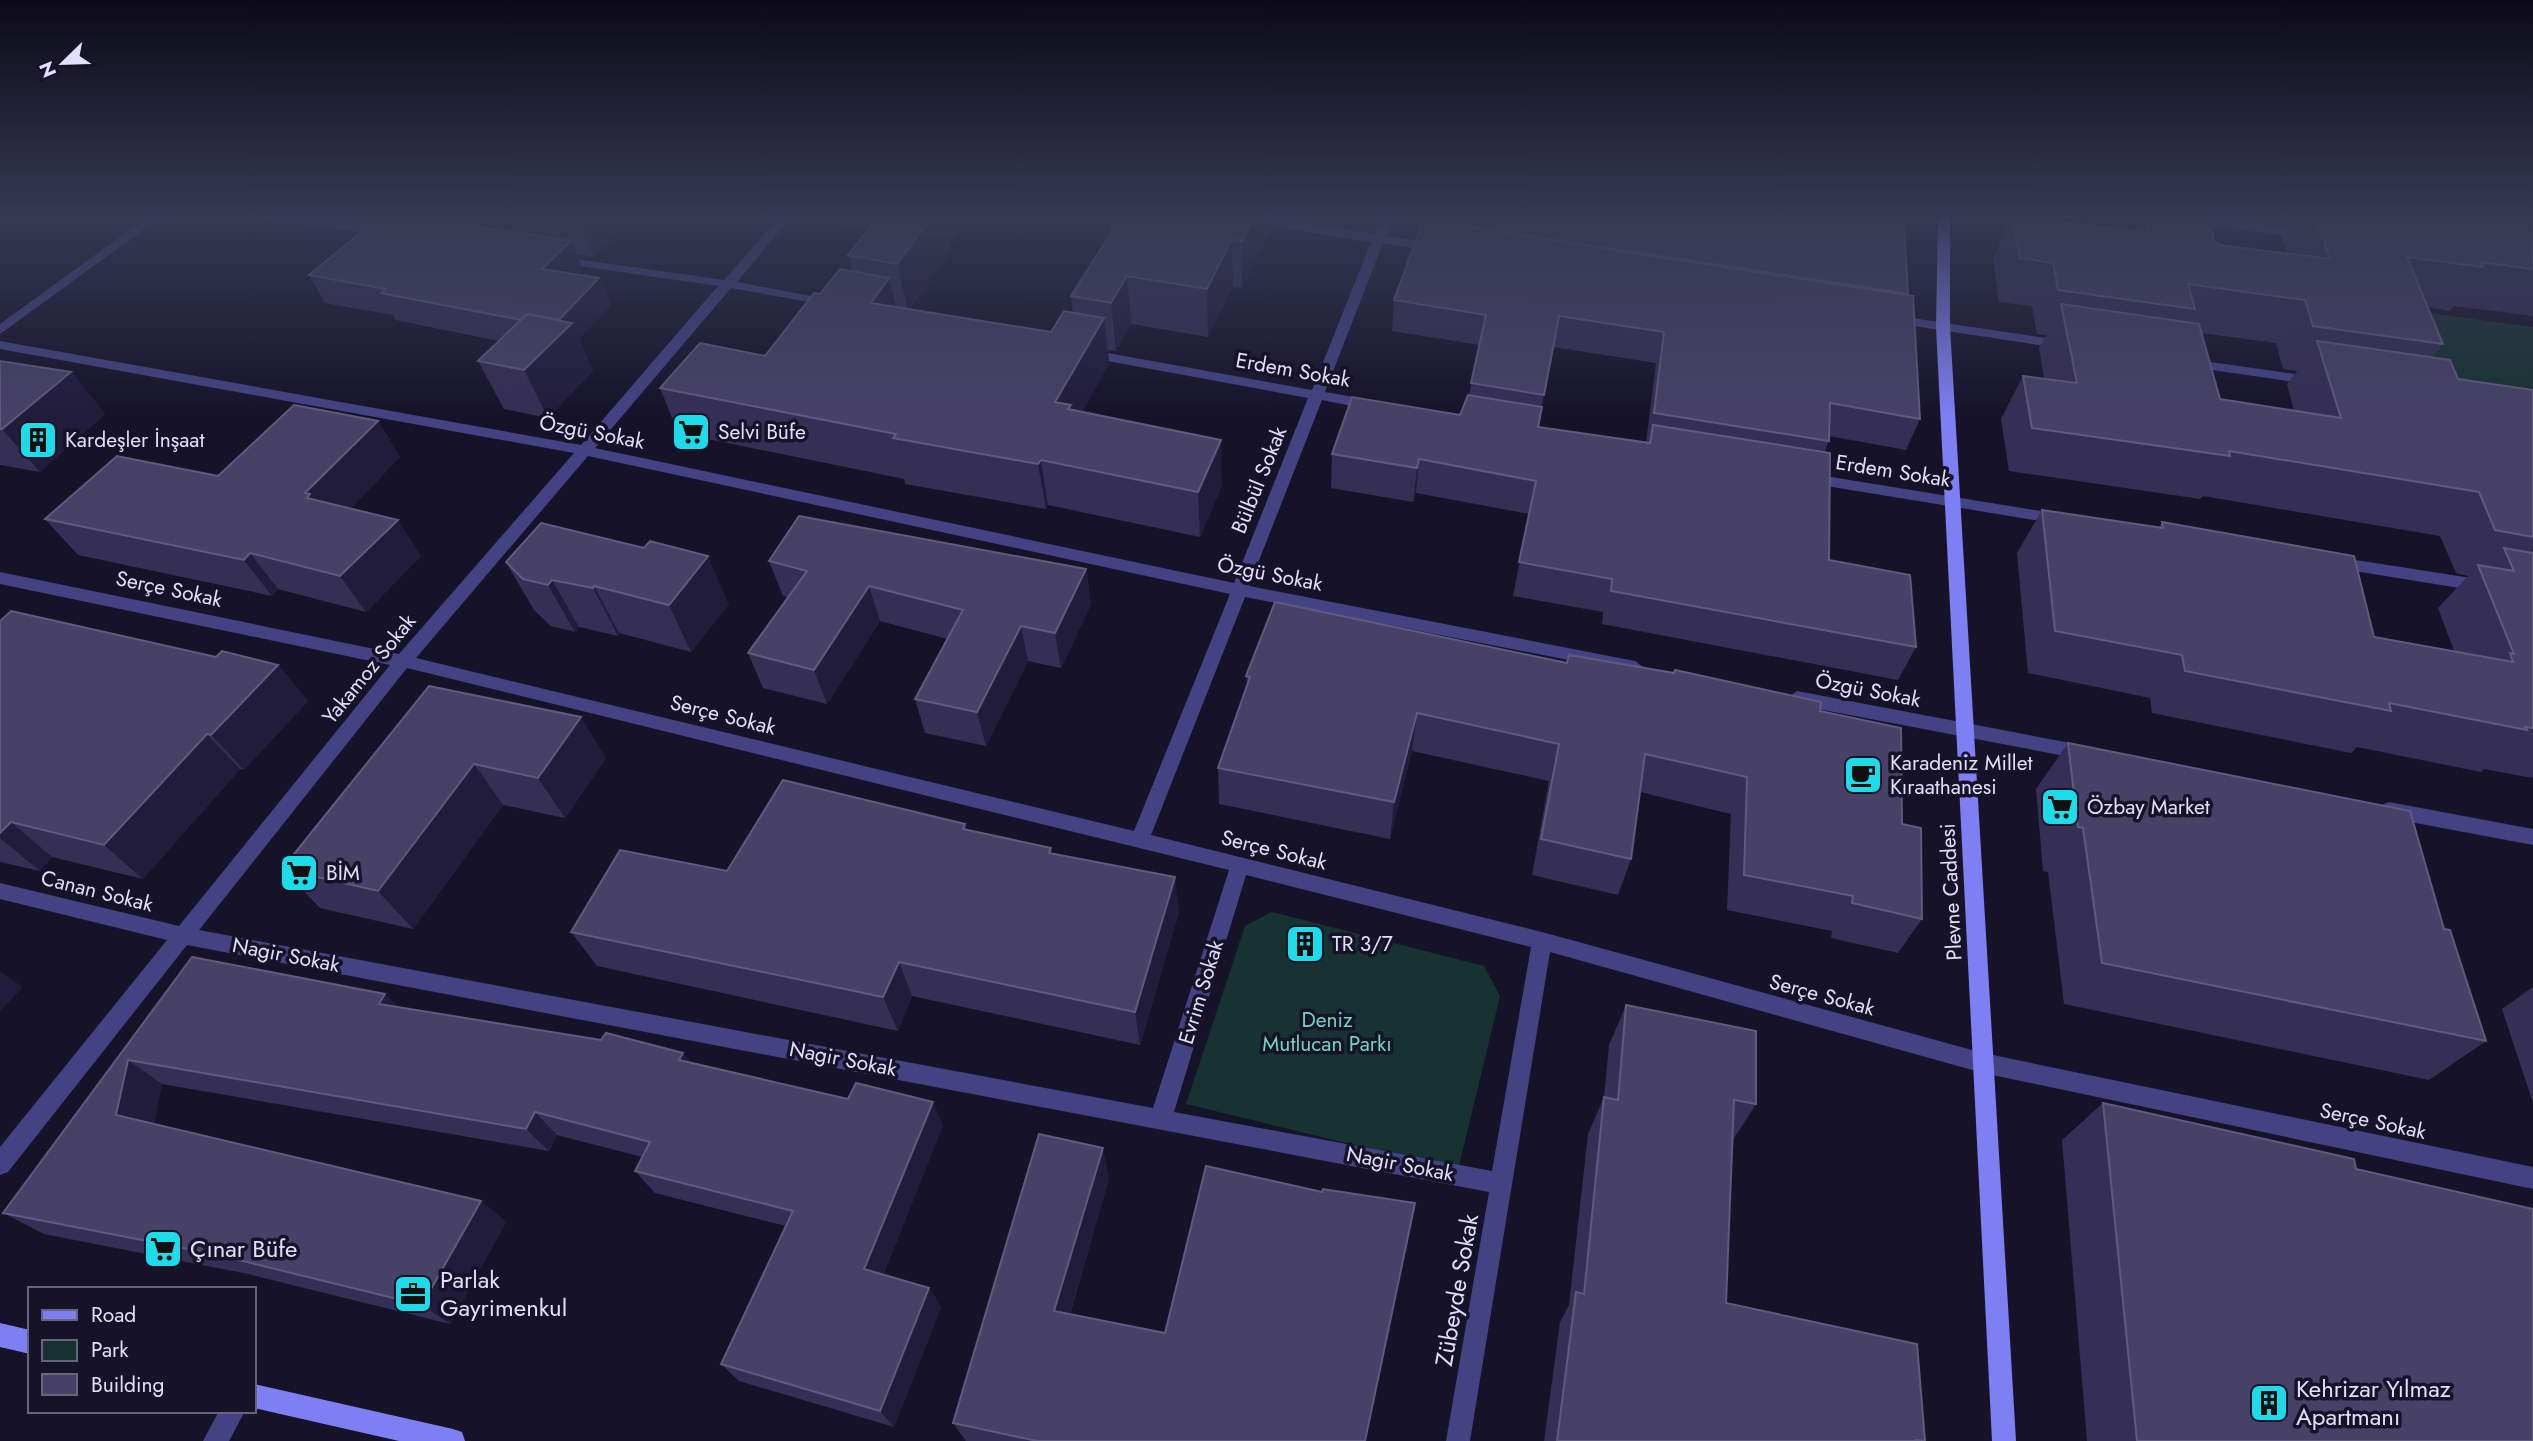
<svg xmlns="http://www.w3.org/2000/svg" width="2533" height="1441" viewBox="0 0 2533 1441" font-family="Jost,sans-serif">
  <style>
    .green { fill: #173331 }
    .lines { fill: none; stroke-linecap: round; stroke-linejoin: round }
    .street { fill: #434384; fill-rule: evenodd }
    .secondary { fill: #7e7ff3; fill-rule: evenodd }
    .wall { fill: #352e55; fill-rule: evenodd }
    .shaded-wall { fill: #211b3c }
    .building { fill: #474167; stroke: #605a7e; stroke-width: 2 }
    .labels { text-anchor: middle; stroke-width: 7; stroke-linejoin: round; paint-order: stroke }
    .street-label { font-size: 21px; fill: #e1dffc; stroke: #161329 }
    .poi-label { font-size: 21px; fill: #e1dffc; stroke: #161329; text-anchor: start }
    .park-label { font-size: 21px; fill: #70d7ba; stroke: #161329 }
    .near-poi-label { font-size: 24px; fill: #e1dffc; stroke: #161329; text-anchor: start }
    .near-street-label { font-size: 24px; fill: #e1dffc; stroke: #161329 }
  </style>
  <rect width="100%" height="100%" fill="#161329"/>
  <!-- green -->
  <g class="green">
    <path d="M2399,309L2533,327V391L2425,375Z"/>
    <path d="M1272,912L1484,966L1500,996L1458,1170L1186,1104L1245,926Z"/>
  </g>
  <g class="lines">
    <!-- street -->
    <g class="street">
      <path d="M150,215H164L0,334V324Z"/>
      <path d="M248,215H283L390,227L396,231L390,235L254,219Z"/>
      <path d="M781,215H793L737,282L837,301V307L731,288L595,448L1234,583L1308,398L1086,357L1079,353L1086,349L1312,390L1371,242L1228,219L1222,215H1250L1374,234L1382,215H1394L1386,236L1436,244L1442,248L1436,252L1383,243L1325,392L1372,400L1379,405L1372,410L1322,400L1249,586L1635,661L1643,667L1635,673L1245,597L1151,835L1542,932L1983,1053L2533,1167V1189L1983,1073L1550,952L1470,1441H1446L1489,1192L187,945L8,1172L0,1175V1147L167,940L0,899V883L179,926L390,665L0,584V572L399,654L574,453L0,349V341L581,445L718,286L559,263L554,262V256L724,280ZM588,456L1230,594L1134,831L416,658ZM407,668L1229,870L1153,1108L199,930ZM1246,875L1531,947L1492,1171L1174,1112Z"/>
      <path d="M2153,215H2186L2308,230L2314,234L2308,238L2159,219Z"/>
      <path d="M1892,315L2065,341L2072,345L2065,349L1887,322L1885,319Z"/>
      <path d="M2190,359L2315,377L2322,381L2315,385L2185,366L2183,363Z"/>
      <path d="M1807,473L2059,514L2067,519L2059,524L1802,482L1799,478L1802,474Z"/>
      <path d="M2336,557L2484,580L2492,586L2484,592L2330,567L2328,563L2330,559Z"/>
      <path d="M1797,691L2086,746L2092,748L2095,753L2092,758L2086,760L1797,705L1788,698Z"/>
      <path d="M2389,802L2533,829V845L2389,818L2382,815L2380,810L2382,805Z"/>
      <path d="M219,1411H245L229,1441H203Z"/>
    </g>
    <!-- secondary -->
    <g class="secondary">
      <path d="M1938,215H1950V327L2016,1441H1992L1936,327Z"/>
      <path d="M0,1323L30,1330V1354L0,1347Z"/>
      <path d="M254,1384L453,1429L462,1432L465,1441H399L254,1408Z"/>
    </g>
  </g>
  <!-- wall -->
  <g class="wall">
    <path d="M402,215H635L594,257L576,254L582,268L576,274L611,305L579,339L593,371L548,418L504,409L478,361L499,341L396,320L393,315L325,303L309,275L403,216Z"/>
    <path d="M843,215H971L949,245L951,251L910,309L1051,332L1073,313L1071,296L1111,233L1110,220L1278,215L1277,216H1271V228L1242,288L1233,287L1208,337L1131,324L1116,351L1108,350L1109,363L1082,412L1222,485L1200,537L1048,505L1046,509L905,484L904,479L678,433L660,388L765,356L820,294L852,271L848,255L867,230L846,227Z"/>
    <path d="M1428,215L1900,224L1920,419L1906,450L1829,436V441L1824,453L1829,560L1916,647L1898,680L1602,624L1603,612L1513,596L1529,514L1416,493L1413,502L1331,488L1332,454L1460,415L1469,395L1479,345L1392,331L1394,300ZM1553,347L1656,363L1646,443L1538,427Z"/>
    <path d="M2118,215H2207L2215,242L2220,245L2287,253L2282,238L2289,226L2278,224L2276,218L2249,215H2533V316L2454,306L2450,311L2428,307L2443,344L2433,357L2458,379L2533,390V778L2484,769L2481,772L2357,747L2351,753L2152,713L2150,698L2028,673L2017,553L2042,510L2159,527L2162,522L2374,637L2454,651L2438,608L2468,576L2456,573L2440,536L2203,496L2200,499L2009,471L2001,419L2023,376L2044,378L2039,348L2046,335L2037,334L2032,306L1999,302L1993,259L2012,216L2114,229L2113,224ZM2201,333L2276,343L2283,369L2297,371L2287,384L2294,411L2220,399Z"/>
    <path d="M0,361L71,372L105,414L40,472L0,465Z"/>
    <path d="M378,421L400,457L351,508L421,556L366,612L278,589L272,596L78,555L45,519L218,476Z"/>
    <path d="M769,561L1086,569L1091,604L1061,668L1028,661L986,746L925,733L915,699L948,639L880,621L827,704L763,688L748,653L788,597L783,596Z"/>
    <path d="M506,562L729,604L691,652L619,633L618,636L579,627L575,632L551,626L534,610Z"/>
    <path d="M0,621L216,657L278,665L308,701L244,770L240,769L143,879L52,857L40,871L0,862Z"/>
    <path d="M1569,655L1820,711L1902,824L1922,919L1898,953L1831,938L1832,931L1727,910L1731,814L1640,792L1631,859L1618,895L1532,875L1549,781L1412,751L1390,839L1219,804L1218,768L1247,686L1246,676L1567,663Z"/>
    <path d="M429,686L606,758L565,818L503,805L413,929L320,908L282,869Z"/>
    <path d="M2068,743L2444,929L2486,1041L2429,1080L2064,1004L2048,872L2043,871L2036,789Z"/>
    <path d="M965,824L967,830L1051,848L1052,854L1179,912L1140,1045L912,996L898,1031L597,966L571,932L727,871Z"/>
    <path d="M192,957L385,994L398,1007L683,1053L691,1063L943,1125L883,1275L929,1288L941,1307L894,1427L739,1381L721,1364L786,1226L655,1193L635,1171L642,1157L557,1135L549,1151L162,1084L154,1124L481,1201L506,1222L450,1324L248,1274L44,1234L3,1213Z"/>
    <path d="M2533,987V1103L2502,1009Z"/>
    <path d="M1626,1005L1756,1104L1733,1140L1726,1303L1925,1441H1544L1560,1322L1569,1305L1588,1134L1604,1097L1609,1045Z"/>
    <path d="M2103,1103L2356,1169L2533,1441H2087L2062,1140Z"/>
    <path d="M1109,1178L1070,1314L1365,1441H966L953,1423Z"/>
  </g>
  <!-- shaded-wall -->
  <g class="shaded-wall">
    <path d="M474,215H492L499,229L486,240Z"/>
    <path d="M576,215H635L594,257Z"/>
    <path d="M933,215H971L949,245L951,251L908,312L897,264Z"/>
    <path d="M1255,215H1271V228L1242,288V241Z"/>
    <path d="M1232,239L1233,287L1208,337L1207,289Z"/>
    <path d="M571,241L582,268L555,296L542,269Z"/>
    <path d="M1127,276L1131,324L1116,351L1111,303Z"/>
    <path d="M599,278L611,305L579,339L593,371L548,418L524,370L553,327Z"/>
    <path d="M889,278L900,323L871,303Z"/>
    <path d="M1104,318L1109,363L1074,426L1055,402Z"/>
    <path d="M71,372L105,414L40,472L2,429Z"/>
    <path d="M378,421L400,457L333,527L332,534L305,493Z"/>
    <path d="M1221,440L1222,485L1200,537L1198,492Z"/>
    <path d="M1419,459L1416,493L1413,502L1417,468Z"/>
    <path d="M1041,460L1048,505L1046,509L1038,464Z"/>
    <path d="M398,520L421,556L366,612L340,576Z"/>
    <path d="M250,553L278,589L272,596L244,560Z"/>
    <path d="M708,556L729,604L691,652L669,605Z"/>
    <path d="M1086,569L1091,604L1061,668L1055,633Z"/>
    <path d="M552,580L579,627L575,632L548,585Z"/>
    <path d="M594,586L619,633L618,636L593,588Z"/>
    <path d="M869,586L880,621L827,704L814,670Z"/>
    <path d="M1021,626L1028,661L986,746L977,712Z"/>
    <path d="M278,665L308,701L244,770L211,735Z"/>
    <path d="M1417,713L1412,751L1390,839L1394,802Z"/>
    <path d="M581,717L606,758L565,818L538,778Z"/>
    <path d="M207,734L240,769L143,879L104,845Z"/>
    <path d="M474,764L503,805L413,929L378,891Z"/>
    <path d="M11,822L52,857L40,871L0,838V833Z"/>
    <path d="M1175,877L1179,912L1140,1045L1135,1012Z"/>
    <path d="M899,962L912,996L898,1031L883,997Z"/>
    <path d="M0,971L23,987L0,1011Z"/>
    <path d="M385,994L411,1019L379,1004Z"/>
    <path d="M683,1053L701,1077L679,1060Z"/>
    <path d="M128,1060L162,1084L151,1138L116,1115Z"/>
    <path d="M933,1102L943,1125L877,1289L864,1269Z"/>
    <path d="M535,1112L557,1135L549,1151L526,1129Z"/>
    <path d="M1103,1148L1109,1178L1063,1336L1054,1311Z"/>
    <path d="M481,1201L506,1222L450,1324L422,1305Z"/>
    <path d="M929,1288L941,1307L894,1427L880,1411Z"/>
  </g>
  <!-- building -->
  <g class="building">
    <path d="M382,215H397L571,241L542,269L599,278L559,320L527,314L521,320L381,293L385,289L309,275Z"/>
    <path d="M880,215H933L897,264L848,255Z"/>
    <path d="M1114,215H1255L1242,241L1232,239L1207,289L1127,276L1111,303L1071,296L1118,222L1110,220Z"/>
    <path d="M1428,215H1900V224H1904L1908,294L1426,220Z"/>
    <path d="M2144,215H2207L2215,242L2220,245L2330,259L2315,215H2465L2533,223V269L2480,262L2483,267L2407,257L2443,344L2313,326L2305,300L2188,284L2195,309L2058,290L2053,263L2020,258L2012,216L2149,233Z"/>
    <path d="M1423,221L1913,296L1920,419L1830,403L1829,441L1654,413L1664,332L1559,316L1544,395L1471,383L1486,315L1394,300Z"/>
    <path d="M840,269L889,278L871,303L1051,332L1064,311L1104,318L1055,402L1071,405L1068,409L1221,440L1198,492L1041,460L1038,464L893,438L896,434L660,388L700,343L765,356L814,293L820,294Z"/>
    <path d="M2061,304L2199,324L2220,399L2341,418L2317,341L2450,360L2458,379L2533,390V537L2495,530L2479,492L2229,451L2230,456L2032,428L2023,376L2077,383Z"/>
    <path d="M527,314L572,323L524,370L478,361Z"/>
    <path d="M0,361L71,372L2,429H0Z"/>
    <path d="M1468,395L1542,407L1538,427L1650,443L1653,425L1830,453L1829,560L1910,575L1916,647L1611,591L1612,579L1519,562L1536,481L1419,459L1417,468L1332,454L1352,397L1460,415Z"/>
    <path d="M294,405L378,421L305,493L310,494L307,498L398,520L340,576L250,553L244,560L45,519L117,456L218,476Z"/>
    <path d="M2042,510L2163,528L2162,522L2354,556L2374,637L2513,662L2510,653L2514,654L2478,565L2514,571L2504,548L2533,553V728L2525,727L2527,730L2389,703L2391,711L2185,671L2182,655L2055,631Z"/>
    <path d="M799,516L1086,569L1055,633L1021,626L977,712L915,699L963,610L869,586L814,670L748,653L807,571L769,561Z"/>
    <path d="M541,523L644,548L650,541L708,556L669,605L594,586L593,588L552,580L548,585L523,579L506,562Z"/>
    <path d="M1275,602L1567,663L1569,655L1674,673L1675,670L1821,702L1820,711L1901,728L1902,824L1921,828L1922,919L1852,903L1853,896L1744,875L1747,777L1645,754L1631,859L1541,839L1559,744L1417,713L1394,802L1218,768L1250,677L1246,676Z"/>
    <path d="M11,611L216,657L222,651L278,665L211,735L207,734L104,845L11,822L0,833V621Z"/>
    <path d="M429,686L581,717L538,778L474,764L378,891L282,869Z"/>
    <path d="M2068,743L2410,811L2444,929L2450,930L2486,1041L2102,963L2083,828L2078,827Z"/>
    <path d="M783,780L965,824L963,829L1051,848L1049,853L1175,877L1135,1012L899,962L883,997L571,932L620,850L727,871Z"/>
    <path d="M192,957L385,994L379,1004L601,1040L606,1033L683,1053L679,1060L848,1099L856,1083L933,1102L864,1269L929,1288L880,1411L721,1364L793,1211L635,1171L650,1142L535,1112L526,1129L128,1060L116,1115L481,1201L422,1305L214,1254L3,1213Z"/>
    <path d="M1626,1005L1756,1031V1104L1734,1100L1726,1303L1917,1344L1925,1441L1916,1440V1441H1557L1576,1292L1584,1294L1604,1097L1618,1100Z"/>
    <path d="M2103,1103L2354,1159L2356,1169L2533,1209V1441H2137Z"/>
    <path d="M1039,1134L1103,1148L1054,1311L1165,1333L1206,1166L1322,1192L1323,1189L1415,1203L1365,1441H1037L953,1423Z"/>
  </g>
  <!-- sky -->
  <linearGradient id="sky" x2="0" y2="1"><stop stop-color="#0c0a17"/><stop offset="0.52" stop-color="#363954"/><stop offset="1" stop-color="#363954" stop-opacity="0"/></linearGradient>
  <rect width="2533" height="416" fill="url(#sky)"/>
  <!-- icons -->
  <defs>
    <symbol id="supermarket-square" viewBox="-11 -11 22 22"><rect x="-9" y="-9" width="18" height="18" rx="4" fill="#1cdcea" stroke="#161329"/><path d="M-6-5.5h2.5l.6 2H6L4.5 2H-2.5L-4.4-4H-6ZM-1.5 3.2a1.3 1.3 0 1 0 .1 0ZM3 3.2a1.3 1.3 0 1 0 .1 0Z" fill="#111"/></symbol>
    <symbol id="building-square" viewBox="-11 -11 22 22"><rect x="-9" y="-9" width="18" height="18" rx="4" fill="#1cdcea" stroke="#161329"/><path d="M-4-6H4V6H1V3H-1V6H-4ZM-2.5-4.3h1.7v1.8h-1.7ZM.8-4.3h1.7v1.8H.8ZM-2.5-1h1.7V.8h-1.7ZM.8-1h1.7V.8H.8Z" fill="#111"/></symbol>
    <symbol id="cafe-square" viewBox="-11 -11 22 22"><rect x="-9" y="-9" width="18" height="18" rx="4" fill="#1cdcea" stroke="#161329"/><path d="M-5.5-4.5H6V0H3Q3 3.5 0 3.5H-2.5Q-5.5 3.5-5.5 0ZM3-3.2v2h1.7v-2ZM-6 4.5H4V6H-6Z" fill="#111"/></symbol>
    <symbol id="office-square" viewBox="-11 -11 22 22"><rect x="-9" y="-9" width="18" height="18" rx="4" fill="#1cdcea" stroke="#161329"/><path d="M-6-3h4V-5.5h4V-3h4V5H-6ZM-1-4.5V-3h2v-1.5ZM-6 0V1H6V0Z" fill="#111"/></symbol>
  </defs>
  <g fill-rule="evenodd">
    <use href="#supermarket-square" x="669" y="410" width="44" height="44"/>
    <use href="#building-square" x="16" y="418" width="44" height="44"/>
    <use href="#cafe-square" x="1841" y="753" width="44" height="44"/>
    <use href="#supermarket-square" x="2038" y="785" width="44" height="44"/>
    <use href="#supermarket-square" x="277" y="851" width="44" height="44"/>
    <use href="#building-square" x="1283" y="922" width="44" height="44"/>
    <use href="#supermarket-square" x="141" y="1227" width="44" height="44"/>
    <use href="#office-square" x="391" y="1272" width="44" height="44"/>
    <use href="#building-square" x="2247" y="1381" width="44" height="44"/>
  </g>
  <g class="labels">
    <!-- street labels -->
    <g class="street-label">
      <text transform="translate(1293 370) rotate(10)" y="7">Erdem Sokak</text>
      <text transform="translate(592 432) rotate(11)" y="7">Özgü Sokak</text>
      <text transform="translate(1893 471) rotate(9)" y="7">Erdem Sokak</text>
      <text transform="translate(1259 480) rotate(-68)" y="7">Bülbül Sokak</text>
      <text transform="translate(1270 574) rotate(11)" y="7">Özgü Sokak</text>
      <text transform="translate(169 589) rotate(12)" y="7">Serçe Sokak</text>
      <text transform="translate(369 669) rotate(-51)" y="7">Yakamoz Sokak</text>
      <text transform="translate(1868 690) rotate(11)" y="7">Özgü Sokak</text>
      <text transform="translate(723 715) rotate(14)" y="7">Serçe Sokak</text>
      <text transform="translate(1274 850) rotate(14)" y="7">Serçe Sokak</text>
      <text transform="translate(97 891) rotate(14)" y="7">Canan Sokak</text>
      <text transform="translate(1951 892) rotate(-93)" y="7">Plevne Caddesi</text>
      <text transform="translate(286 955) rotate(11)" y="7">Nagir Sokak</text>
      <text transform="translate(1201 992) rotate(-73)" y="7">Evrim Sokak</text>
      <text transform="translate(1822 995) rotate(15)" y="7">Serçe Sokak</text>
      <text transform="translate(843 1059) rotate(11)" y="7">Nagir Sokak</text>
      <text transform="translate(2373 1121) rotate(12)" y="7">Serçe Sokak</text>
      <text transform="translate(1400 1164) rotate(11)" y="7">Nagir Sokak</text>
    </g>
    <!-- poi labels -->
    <g class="poi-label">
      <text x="718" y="439">Selvi Büfe</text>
      <text x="65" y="447">Kardeşler İnşaat</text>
      <text x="1890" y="770">Karadeniz Millet<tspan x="1890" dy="24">Kıraathanesi</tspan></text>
      <text x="2087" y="814">Özbay Market</text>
      <text x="326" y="880">BİM</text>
      <text x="1332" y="951">TR 3/7</text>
    </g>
    <!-- park labels -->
    <g class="park-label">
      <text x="1327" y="1027">Deniz<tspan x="1327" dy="24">Mutlucan Parkı</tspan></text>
    </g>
    <!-- near-poi labels -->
    <g class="near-poi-label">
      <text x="190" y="1257">Çınar Büfe</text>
      <text x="440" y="1288">Parlak<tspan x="440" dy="28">Gayrimenkul</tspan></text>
      <text x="2296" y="1397">Kehrizar Yılmaz<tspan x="2296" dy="28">Apartmanı</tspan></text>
    </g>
    <!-- near-street labels -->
    <g class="near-street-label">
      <text transform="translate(1457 1290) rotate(-80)" y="8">Zübeyde Sokak</text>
    </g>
  </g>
  <!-- legend -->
  <rect x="28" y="1287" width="228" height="126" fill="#161329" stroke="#67657d" stroke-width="2"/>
  <rect x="42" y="1310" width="35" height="10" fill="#7e7ff3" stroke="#67657d" stroke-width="2"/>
  <text x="91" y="1322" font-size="21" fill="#e1dffc">Road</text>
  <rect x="42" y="1340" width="35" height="21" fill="#173331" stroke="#67657d" stroke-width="2"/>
  <text x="91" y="1357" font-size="21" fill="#e1dffc">Park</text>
  <rect x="42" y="1374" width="35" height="21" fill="#474167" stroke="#67657d" stroke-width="2"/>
  <text x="91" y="1392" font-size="21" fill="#e1dffc">Building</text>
  <!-- north arrow -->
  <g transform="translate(63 63) rotate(247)" stroke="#161329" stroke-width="5" paint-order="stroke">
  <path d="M0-5L12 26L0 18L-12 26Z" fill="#e1dffc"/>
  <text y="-10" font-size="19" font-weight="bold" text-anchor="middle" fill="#e1dffc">N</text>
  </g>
</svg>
